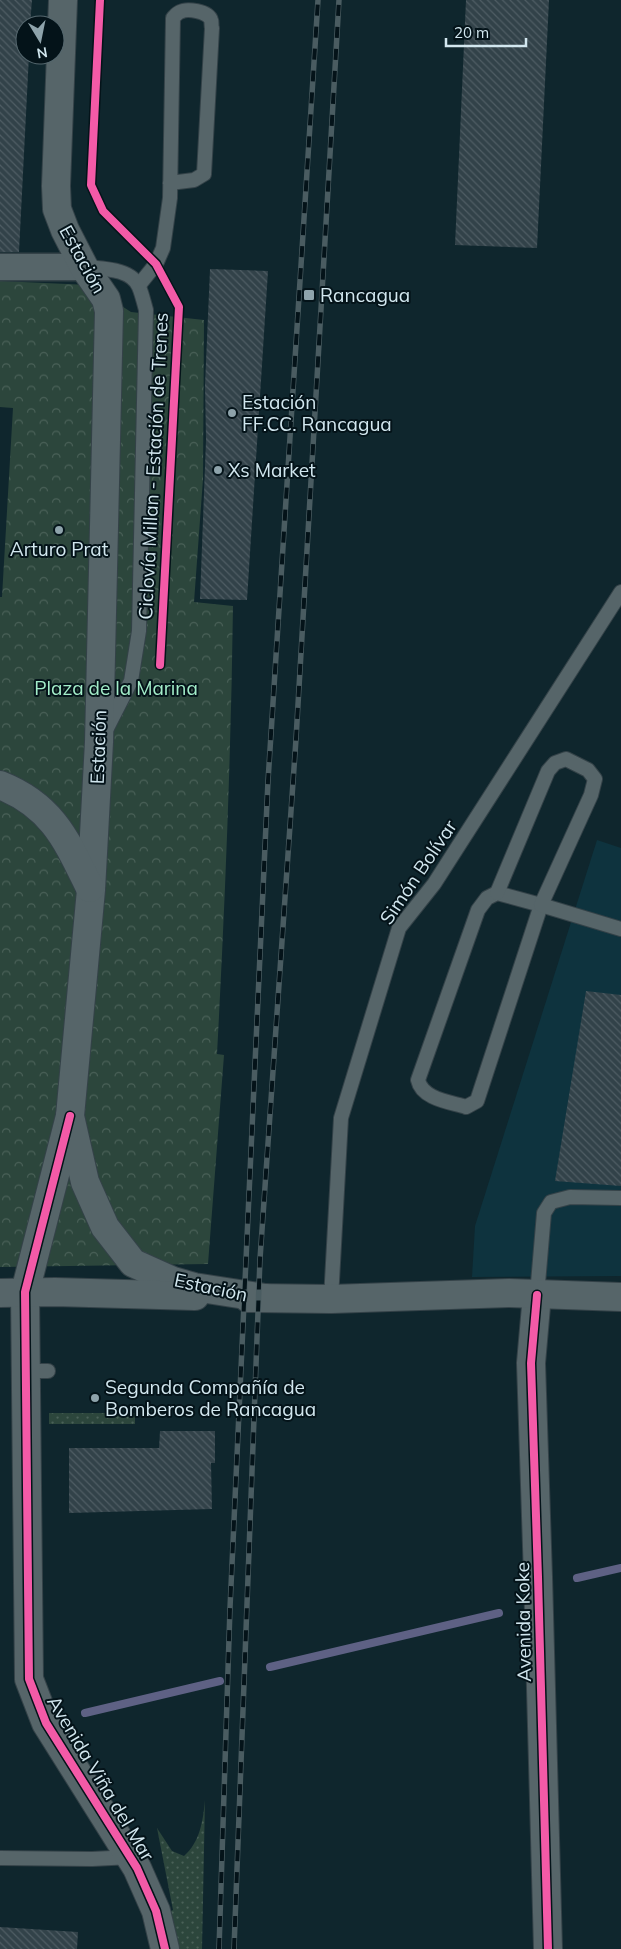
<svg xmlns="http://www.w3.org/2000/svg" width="621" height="1949" viewBox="0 0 621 1949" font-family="Mulish,sans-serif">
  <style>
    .built { fill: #0e333e }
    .grass { fill: url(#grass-dots) }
    .forest { fill: url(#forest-crowns) }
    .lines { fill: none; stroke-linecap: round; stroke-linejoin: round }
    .stream { stroke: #5e6184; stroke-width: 8 }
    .building { fill: url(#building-back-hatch) }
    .service-casing { stroke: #344248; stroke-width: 16 }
    .minor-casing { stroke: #344248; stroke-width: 29 }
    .tertiary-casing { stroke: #344248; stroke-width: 30 }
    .secondary-casing { stroke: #344248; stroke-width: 30 }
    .service { stroke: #566569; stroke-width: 14 }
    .minor { stroke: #566569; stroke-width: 26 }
    .tertiary { stroke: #566569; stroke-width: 28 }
    .secondary { stroke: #566569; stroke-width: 28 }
    .rail-casing { stroke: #4a5c61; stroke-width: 5.5 }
    .rail { stroke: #041319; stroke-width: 4; stroke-dasharray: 11; stroke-linecap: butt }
    .cycleway-casing { stroke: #041319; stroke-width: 11 }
    .cycleway { stroke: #f35aa7; stroke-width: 8 }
    .poi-dot { fill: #8ea3ab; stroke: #041319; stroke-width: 2 }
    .labels { text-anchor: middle; stroke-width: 4; stroke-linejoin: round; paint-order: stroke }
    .street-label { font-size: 19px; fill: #d2e7ef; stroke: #041319 }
    .poi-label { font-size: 19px; fill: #d2e7ef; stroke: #041319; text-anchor: start }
    .park-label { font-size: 19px; fill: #a3edc9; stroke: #041319 }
  </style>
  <defs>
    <pattern id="grass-dots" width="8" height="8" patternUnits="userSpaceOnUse" patternTransform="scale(1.25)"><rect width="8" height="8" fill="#2c463c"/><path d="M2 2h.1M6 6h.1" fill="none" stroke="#4a6158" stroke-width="1.8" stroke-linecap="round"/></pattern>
    <pattern id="forest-crowns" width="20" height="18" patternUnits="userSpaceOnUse" patternTransform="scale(1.25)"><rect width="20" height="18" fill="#2c463c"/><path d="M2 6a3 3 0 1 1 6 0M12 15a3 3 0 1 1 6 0" fill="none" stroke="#4a6158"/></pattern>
    <pattern id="building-back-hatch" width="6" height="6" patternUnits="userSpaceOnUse" patternTransform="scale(1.25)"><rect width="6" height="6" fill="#324249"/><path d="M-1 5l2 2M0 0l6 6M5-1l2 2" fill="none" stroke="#4f5d64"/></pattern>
  </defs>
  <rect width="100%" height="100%" fill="#0f262d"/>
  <!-- built -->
  <path class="built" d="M597,840L621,848V1276L472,1277L475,1226Z"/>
  <!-- grass -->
  <g class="grass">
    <rect x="49" y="1413" width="86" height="11"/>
    <path d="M205,1800L202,1949H174L167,1913L173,1910L157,1828L172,1851L184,1856C200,1842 203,1821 205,1800Z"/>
  </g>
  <!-- forest -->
  <path class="forest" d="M0,281L89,285L131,312L204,320L203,479L194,602L233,606C231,755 225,905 217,1054L224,1055L208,1264L0,1267V597H2L13,408L0,407Z"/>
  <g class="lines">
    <!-- stream -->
    <g class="stream">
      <path d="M577,1578L621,1568"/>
      <path d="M270,1667L499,1613"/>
      <path d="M85,1713L220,1681"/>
    </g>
  </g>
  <!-- building -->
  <g class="building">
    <path d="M0,0H32L30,25H25V55H29L19,252H0Z"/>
    <path d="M466,0H549L537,248L455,245Z"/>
    <path d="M210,269L268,271L247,600L200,599L206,440L205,385Z"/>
    <path d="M586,991L621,995V1186L555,1181Z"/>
    <path d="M160,1431H215V1463H211L212,1509L69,1513V1448H159Z"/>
    <path d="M0,1927L78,1932L77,1949H0Z"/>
  </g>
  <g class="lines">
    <defs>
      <g id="service">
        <path d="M85,267C102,269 131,268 139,287C142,294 144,303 146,310L139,631L131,681L105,732"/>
        <path d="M139,285L156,264L163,248L170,198L173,18C175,16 177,13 180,12C187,8 208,11 211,20C212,22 211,26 212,28L204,174L194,180L170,183"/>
        <path d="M497,893L541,905L477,1101L466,1107C450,1102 422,1099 418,1080L478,910L487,898Z"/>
        <path d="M497,893L548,771L555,763L566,759L588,770L595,779L591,795L541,905L621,929"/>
        <path d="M537,1295L544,1213L551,1202L570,1197L621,1198"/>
        <path d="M331,1299L341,1118L399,928L434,884L621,592"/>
        <path d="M24,1371H48"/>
        <path d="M0,1858L92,1859L131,1857"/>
      </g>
      <path id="minor" d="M0,267H84"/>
      <g id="tertiary">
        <path d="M70,1116L25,1292L29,1679L46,1723L137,1868L156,1911L165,1949"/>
        <path d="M537,1295L531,1363L538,1577L548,1949"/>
      </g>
      <g id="secondary">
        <path d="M63,0L56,186L57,209L65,230L84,267L106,299L109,311L99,742L91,890L70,1116L85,1182L105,1227L133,1263L173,1281L194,1287L265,1298"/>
        <path d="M0,785C53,806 67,841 90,888"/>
        <path d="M0,1293L55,1292L195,1296"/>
        <path d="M248,1298L331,1299L509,1293L621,1297"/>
      </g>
    </defs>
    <!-- service casing -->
    <use href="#service" class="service-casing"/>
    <!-- minor casing -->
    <use href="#minor" class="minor-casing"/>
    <!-- tertiary casing -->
    <use href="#tertiary" class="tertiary-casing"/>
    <!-- secondary casing -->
    <use href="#secondary" class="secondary-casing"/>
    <!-- service -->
    <use href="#service" class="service"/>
    <!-- minor -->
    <use href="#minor" class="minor"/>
    <!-- tertiary -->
    <use href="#tertiary" class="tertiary"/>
    <!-- secondary -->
    <use href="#secondary" class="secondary"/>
    <defs>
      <g id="rail">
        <path d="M219,1949L230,1608L268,781L318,0"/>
        <path d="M234,1949L260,1259L296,739L339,0"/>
      </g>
    </defs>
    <!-- rail casing -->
    <use href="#rail" class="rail-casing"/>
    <!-- rail -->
    <use href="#rail" class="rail"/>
    <defs>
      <g id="cycleway">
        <path d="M100,0L91,185L103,211L156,264L179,307L160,665"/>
        <path d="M70,1116L25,1292L29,1679L46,1723L137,1868L156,1911L165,1949"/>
        <path d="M537,1295L531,1363L538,1577L548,1949"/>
      </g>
    </defs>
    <!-- cycleway casing -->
    <use href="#cycleway" class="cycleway-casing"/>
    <!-- cycleway -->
    <use href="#cycleway" class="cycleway"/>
  </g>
  <!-- markers -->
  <g class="poi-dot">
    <rect x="303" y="289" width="12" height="12" rx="2.5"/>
    <circle cx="232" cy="413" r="5"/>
    <circle cx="218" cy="470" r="5"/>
    <circle cx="59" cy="530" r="5"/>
    <circle cx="95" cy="1398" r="5"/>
  </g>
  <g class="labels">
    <!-- street labels -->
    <g class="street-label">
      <text transform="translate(83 259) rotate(61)" y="7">Estación</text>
      <text transform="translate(153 466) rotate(-87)" y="7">Ciclovía Millan - Estación de Trenes</text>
      <text transform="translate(98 747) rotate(-88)" y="7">Estación</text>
      <text transform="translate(418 872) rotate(-56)" y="7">Simón Bolívar</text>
      <text transform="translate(211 1287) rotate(12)" y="7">Estación</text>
      <text transform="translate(523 1622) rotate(-91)" y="7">Avenida Koke</text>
      <text transform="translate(101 1778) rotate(59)" y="7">Avenida Viña del Mar</text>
    </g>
    <!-- poi labels -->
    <g class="poi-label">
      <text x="320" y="302">Rancagua</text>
      <text x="242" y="409">Estación<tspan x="242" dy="22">FF.CC. Rancagua</tspan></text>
      <text x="228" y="477">Xs Market</text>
      <text x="59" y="556" text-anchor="middle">Arturo Prat</text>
      <text x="105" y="1394">Segunda Compañía de<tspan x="105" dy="22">Bomberos de Rancagua</tspan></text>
    </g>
    <!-- park labels -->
    <g class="park-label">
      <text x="116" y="695">Plaza de la Marina</text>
    </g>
  </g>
  <!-- north arrow -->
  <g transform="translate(40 40) rotate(170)"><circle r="24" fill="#041319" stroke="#56686f"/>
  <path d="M0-4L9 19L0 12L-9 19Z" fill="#8ea3ab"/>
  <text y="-8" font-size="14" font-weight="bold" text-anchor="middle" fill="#d2e7ef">N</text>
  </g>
  <!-- scale -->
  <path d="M446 38v8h80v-8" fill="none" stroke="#d2e7ef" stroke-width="2.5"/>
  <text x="454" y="38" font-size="15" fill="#d2e7ef" stroke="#041319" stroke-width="4" paint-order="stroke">20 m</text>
</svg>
